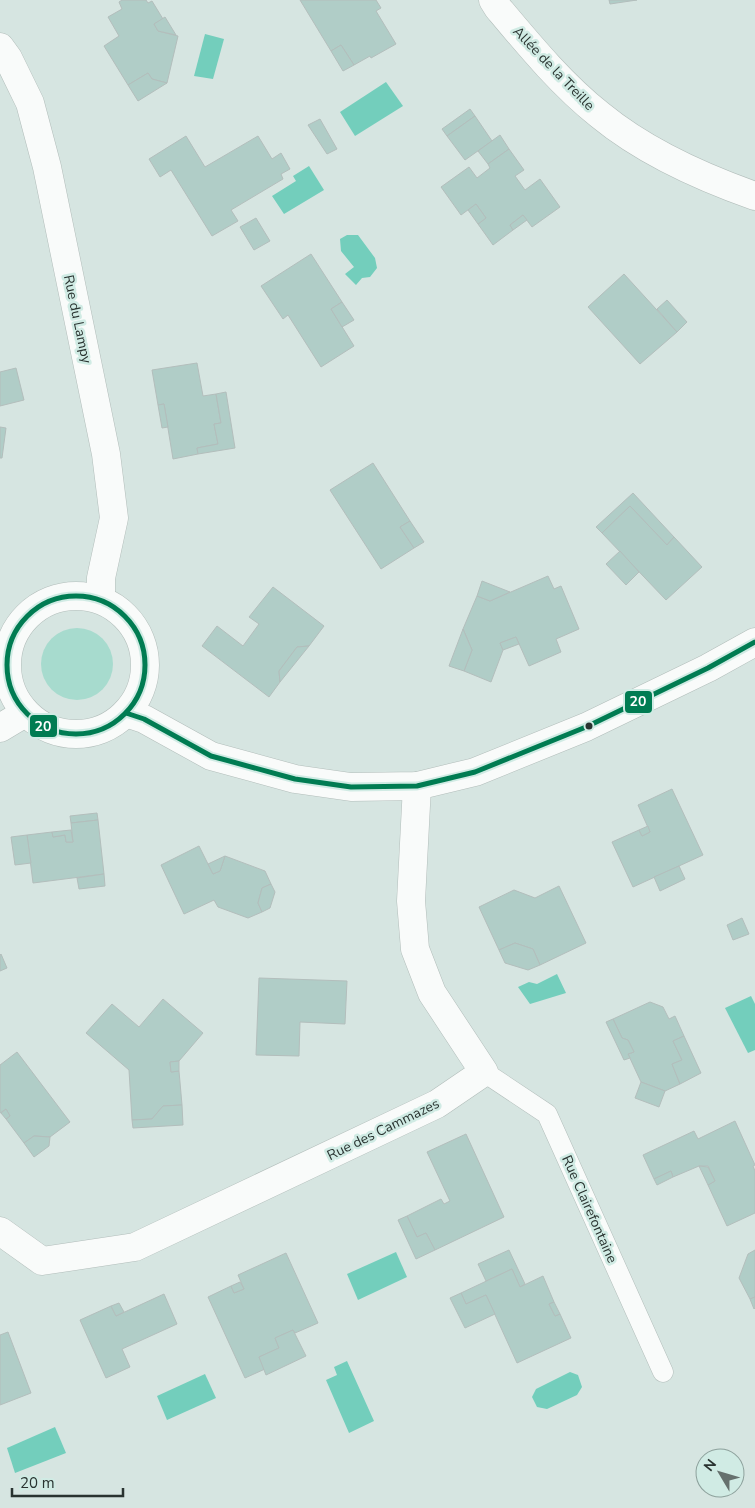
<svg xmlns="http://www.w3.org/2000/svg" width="755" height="1508" viewBox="0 0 755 1508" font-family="'Nunito Sans',sans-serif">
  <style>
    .green { fill: #a7dbce }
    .water { fill: #73cebc }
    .building { fill: #b0cdc7; stroke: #b3bebc }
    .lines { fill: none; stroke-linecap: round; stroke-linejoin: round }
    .lane-casing { stroke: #b2bdba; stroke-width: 21 }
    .street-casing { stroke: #b2bdba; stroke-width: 29 }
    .lane { stroke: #f9fbfa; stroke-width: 20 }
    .street { stroke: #f9fbfa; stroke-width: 28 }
    .bus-1-casing { stroke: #d0ebe4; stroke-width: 9 }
    .bus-1 { stroke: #007c52; stroke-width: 5 }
    .bus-dot { fill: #293330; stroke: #d0ebe4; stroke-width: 2 }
    .labels { text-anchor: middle; stroke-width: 5; stroke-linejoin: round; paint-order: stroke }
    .street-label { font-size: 14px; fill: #293330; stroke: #d0ebe4 }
    .line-badge { stroke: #d0ebe4; stroke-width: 2 }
    .badge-label { font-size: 14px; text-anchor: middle; font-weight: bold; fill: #fff }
  </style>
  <rect width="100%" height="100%" fill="#d6e5e1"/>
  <!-- green -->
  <circle class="green" cx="77" cy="664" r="36"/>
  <!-- water -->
  <g class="water">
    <path d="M205,34L224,39L213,79L194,76Z"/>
    <path d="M386,82L403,106L355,136L340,112Z"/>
    <path d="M309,166L324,190L284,214L272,196L296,181L293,176Z"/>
    <path d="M347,235H358L375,258L377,268L370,277L362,278L356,285L345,274L354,267L341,251L340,239Z"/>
    <path d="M557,974L566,993L530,1004L518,987L529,982L537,984Z"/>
    <path d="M751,996L755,1004V1050L748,1053L725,1008Z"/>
    <path d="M396,1252L407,1277L358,1300L347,1274Z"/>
    <path d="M347,1361L374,1421L349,1433L326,1380L337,1375L334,1367Z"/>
    <path d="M570,1372L578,1375L582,1387L577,1395L547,1409L537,1407L532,1397L536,1389Z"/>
    <path d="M205,1374L216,1398L167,1420L157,1396Z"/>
    <path d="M55,1427L66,1453L15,1473L7,1448Z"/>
  </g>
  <!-- building -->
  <g class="building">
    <path d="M122,0H146L148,3L152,1L163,19L154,24L158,31L178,36L167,83L152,79L148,73L128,85L104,46L119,36L108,17L122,9L119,2Z"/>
    <path d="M300,0H376L381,8L376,11L396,44L371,58L370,56L354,65L341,45L331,51Z"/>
    <path d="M609,0H637L610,4Z"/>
    <path d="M165,17L176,35L158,31L154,24Z"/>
    <path d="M341,45L354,65L343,71L331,51Z"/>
    <path d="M148,73L152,79L167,83L138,101L128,85Z"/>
    <path d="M470,109L475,116L447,136L442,129Z"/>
    <path d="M475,116L492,141L465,160L447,136Z"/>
    <path d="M320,119L337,149L327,154L308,125Z"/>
    <path d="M500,135L509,149L488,164L478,151Z"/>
    <path d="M186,136L205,167L258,136L272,159L281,153L290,169L281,174L283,179L231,210L238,221L212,236L171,170L160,177L149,159Z"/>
    <path d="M509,149L524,170L515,176L525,190L540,179L560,207L532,227L523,215L510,225L513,230L493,245L478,224L486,218L476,204L461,215L441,187L469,167L477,178L490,168L488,164Z"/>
    <path d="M476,204L486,218L478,224L468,210Z"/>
    <path d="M523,215L527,220L513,230L510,225Z"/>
    <path d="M256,218L270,241L254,250L240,227Z"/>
    <path d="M311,254L342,302L331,309L354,346L321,367L288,315L283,319L261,286Z"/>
    <path d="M624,274L677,332L640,364L588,307Z"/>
    <path d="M667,300L687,322L677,332L657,309Z"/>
    <path d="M342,302L354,320L342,327L331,309Z"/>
    <path d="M197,363L203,396L216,394L221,423L214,424L218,444L197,448L198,454L173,459L164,404L158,405L152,370Z"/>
    <path d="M16,368L24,400L0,406V372Z"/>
    <path d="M226,392L235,448L198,454L197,448L218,444L214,424L221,423L216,394Z"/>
    <path d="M164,404L168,427L162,428L158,405Z"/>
    <path d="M0,427L6,428L2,458H0Z"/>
    <path d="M373,463L410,521L400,527L414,548L381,569L330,490Z"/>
    <path d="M633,493L674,537L667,545L630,506L602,533L596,527Z"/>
    <path d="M630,506L667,545L674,537L702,567L666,600L602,533Z"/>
    <path d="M410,521L424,542L414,548L400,527Z"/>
    <path d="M620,551L639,572L626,585L606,564Z"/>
    <path d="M548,576L554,589L561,586L579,629L556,639L561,652L529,666L516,637L500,643L503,650L491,682L464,671L472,650L463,629L477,596L490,601Z"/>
    <path d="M482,581L510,592L490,601L477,596Z"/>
    <path d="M273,587L324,626L309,646L297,647L279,671L280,682L269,697L202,646L217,626L243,646L259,624L249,617Z"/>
    <path d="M463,629L472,650L464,671L449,666Z"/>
    <path d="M516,637L519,644L503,650L500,643Z"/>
    <path d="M309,646L280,682L279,671L297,647Z"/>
    <path d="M672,789L703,855L633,887L612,842L639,830L642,836L650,832L638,805Z"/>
    <path d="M97,813L98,820L71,823L70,816Z"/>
    <path d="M98,820L104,874L33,883L27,835L52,832L53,837L65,835L66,842H73L71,823Z"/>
    <path d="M648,826L650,832L642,836L639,830Z"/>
    <path d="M71,830L73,842H66L65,835L53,837L52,832Z"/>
    <path d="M27,835L31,863L15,865L11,837Z"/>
    <path d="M199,846L213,874L220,871L225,856L265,871L271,884L262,888L258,903L262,912L248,918L218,907L214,900L184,914L161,865Z"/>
    <path d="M225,856L220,871L213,874L208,864Z"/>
    <path d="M679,866L685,879L660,891L654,877Z"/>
    <path d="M104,874L105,886L79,889L77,878Z"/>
    <path d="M271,884L275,892L270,908L262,912L258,903L262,888Z"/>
    <path d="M559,886L586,943L540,965L533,949L515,943L499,950L479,907L514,890L535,898Z"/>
    <path d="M742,918L749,934L733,940L727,925Z"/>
    <path d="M515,943L533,949L540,965L528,970L505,963L499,950Z"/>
    <path d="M1,954L7,968L0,971V955Z"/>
    <path d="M259,978L347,981L345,1024L300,1022L299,1056L256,1055Z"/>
    <path d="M163,999L203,1033L179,1061L170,1062L171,1072L179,1071L182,1105L163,1106L152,1119L132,1120L129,1070L86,1033L112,1004L139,1027Z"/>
    <path d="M650,1002L663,1007L669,1019L675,1016L684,1036L673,1041L682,1060L672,1064L680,1084L665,1091L641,1082L628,1054L634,1052L628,1040L622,1038L613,1019Z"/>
    <path d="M613,1019L622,1038L628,1040L634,1052L628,1054L630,1058L624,1060L606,1022Z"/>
    <path d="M684,1036L701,1073L680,1084L672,1064L682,1060L673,1041Z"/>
    <path d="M17,1052L70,1122L50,1137L34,1136L24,1143L6,1119L10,1116L6,1109L0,1113V1065Z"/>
    <path d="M179,1061V1071L171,1072L170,1062Z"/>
    <path d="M641,1082L665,1091L659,1107L635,1098Z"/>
    <path d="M182,1105L183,1125L133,1128L132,1120L152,1119L163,1106Z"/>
    <path d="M6,1109L10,1116L6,1119L1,1113Z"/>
    <path d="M735,1121L755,1165L753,1166L755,1171V1213L727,1226L708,1185L715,1181L708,1166H699L673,1177L671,1171L654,1179L643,1155L694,1131L698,1139Z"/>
    <path d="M466,1134L504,1217L435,1250L426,1233L417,1237L407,1216L441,1199L444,1204L450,1201L427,1152Z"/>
    <path d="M34,1136L50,1137L49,1146L34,1157L24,1143Z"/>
    <path d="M699,1166L708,1167L715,1181L708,1185Z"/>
    <path d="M671,1171L673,1177L657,1185L654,1179Z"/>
    <path d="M407,1216L417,1237L426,1233L435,1250L416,1259L398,1220Z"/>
    <path d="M509,1250L525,1284L520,1287L512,1269L486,1281L478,1264Z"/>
    <path d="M755,1250V1297L750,1299L739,1278L748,1254Z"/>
    <path d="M286,1253L318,1323L295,1333L293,1330L275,1338L279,1348L259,1357L265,1369L245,1378L208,1297L231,1286L234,1293L244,1289L238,1275Z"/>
    <path d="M512,1269L520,1287L543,1276L554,1302L549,1304L555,1316L560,1314L571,1338L517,1363L486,1295L466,1304L461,1293Z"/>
    <path d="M240,1282L244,1289L234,1293L231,1286Z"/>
    <path d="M461,1293L466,1304L486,1295L495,1314L465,1328L450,1298Z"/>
    <path d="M164,1294L177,1324L122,1349L130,1367L106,1378L80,1320L111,1306L116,1316Z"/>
    <path d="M755,1297V1308L754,1309L750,1299Z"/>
    <path d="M554,1302L560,1314L555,1316L549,1304Z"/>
    <path d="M119,1303L124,1312L116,1316L111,1306Z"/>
    <path d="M293,1330L306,1356L266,1375L259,1357L279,1348L275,1338Z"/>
    <path d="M8,1332L31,1393L0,1405V1335Z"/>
  </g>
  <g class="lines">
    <defs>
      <path id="lane" d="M484,1072L547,1114L663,1372"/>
      <g id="street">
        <path d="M493,0L498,8C529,45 562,85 600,115C645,152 701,177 755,196"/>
        <path d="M0,47L8,58L30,103L47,167L106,454L114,518L101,578V599"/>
        <circle cx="76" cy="665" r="69"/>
        <path d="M126,713L144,719L211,756L295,779L351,787L417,786L475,772L586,727L708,668L755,642"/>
        <path d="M0,728L25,713"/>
        <path d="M0,1231L42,1261L135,1247L437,1104L484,1072L432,993L415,949L411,901L417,786"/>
      </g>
    </defs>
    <!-- lane casing -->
    <use href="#lane" class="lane-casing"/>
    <!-- street casing -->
    <use href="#street" class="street-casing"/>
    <!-- lane -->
    <use href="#lane" class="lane"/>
    <!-- street -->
    <use href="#street" class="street"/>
    <defs>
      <g id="bus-1">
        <circle cx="76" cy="665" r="69"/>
        <path d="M126,713L144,719L211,756L295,779L351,787L417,786L475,772L586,727L708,668L755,642"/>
      </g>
    </defs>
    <!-- bus-1 casing -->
    <use href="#bus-1" class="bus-1-casing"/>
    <!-- bus-1 -->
    <use href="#bus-1" class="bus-1"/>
  </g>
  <!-- markers -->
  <circle class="bus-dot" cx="589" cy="726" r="4.5"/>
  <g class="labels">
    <!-- street labels -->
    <g class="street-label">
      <text transform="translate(554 68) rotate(46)" y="5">Allée de la Treille</text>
      <text transform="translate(78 319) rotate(78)" y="5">Rue du Lampy</text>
      <text transform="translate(383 1129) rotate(-26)" y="5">Rue des Cammazes</text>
      <text transform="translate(590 1209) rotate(66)" y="5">Rue Clairefontaine</text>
    </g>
  </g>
  <g class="line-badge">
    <rect x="624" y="690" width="29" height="24" rx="5" fill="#007c52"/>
    <rect x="29" y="714" width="29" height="24" rx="5" fill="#007c52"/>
  </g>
  <g class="badge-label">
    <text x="638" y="706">20</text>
    <text x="43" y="731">20</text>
  </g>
  <!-- north arrow -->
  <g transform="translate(720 1473) rotate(308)"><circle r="24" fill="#d0ebe4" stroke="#8da19c"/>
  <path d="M0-4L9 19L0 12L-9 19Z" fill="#66716e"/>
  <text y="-8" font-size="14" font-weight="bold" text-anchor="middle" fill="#293330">N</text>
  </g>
  <!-- scale -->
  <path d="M12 1488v8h111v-8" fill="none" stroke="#293330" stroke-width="2.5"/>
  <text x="20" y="1488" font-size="15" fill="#293330" stroke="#d0ebe4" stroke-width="4" paint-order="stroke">20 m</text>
</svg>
